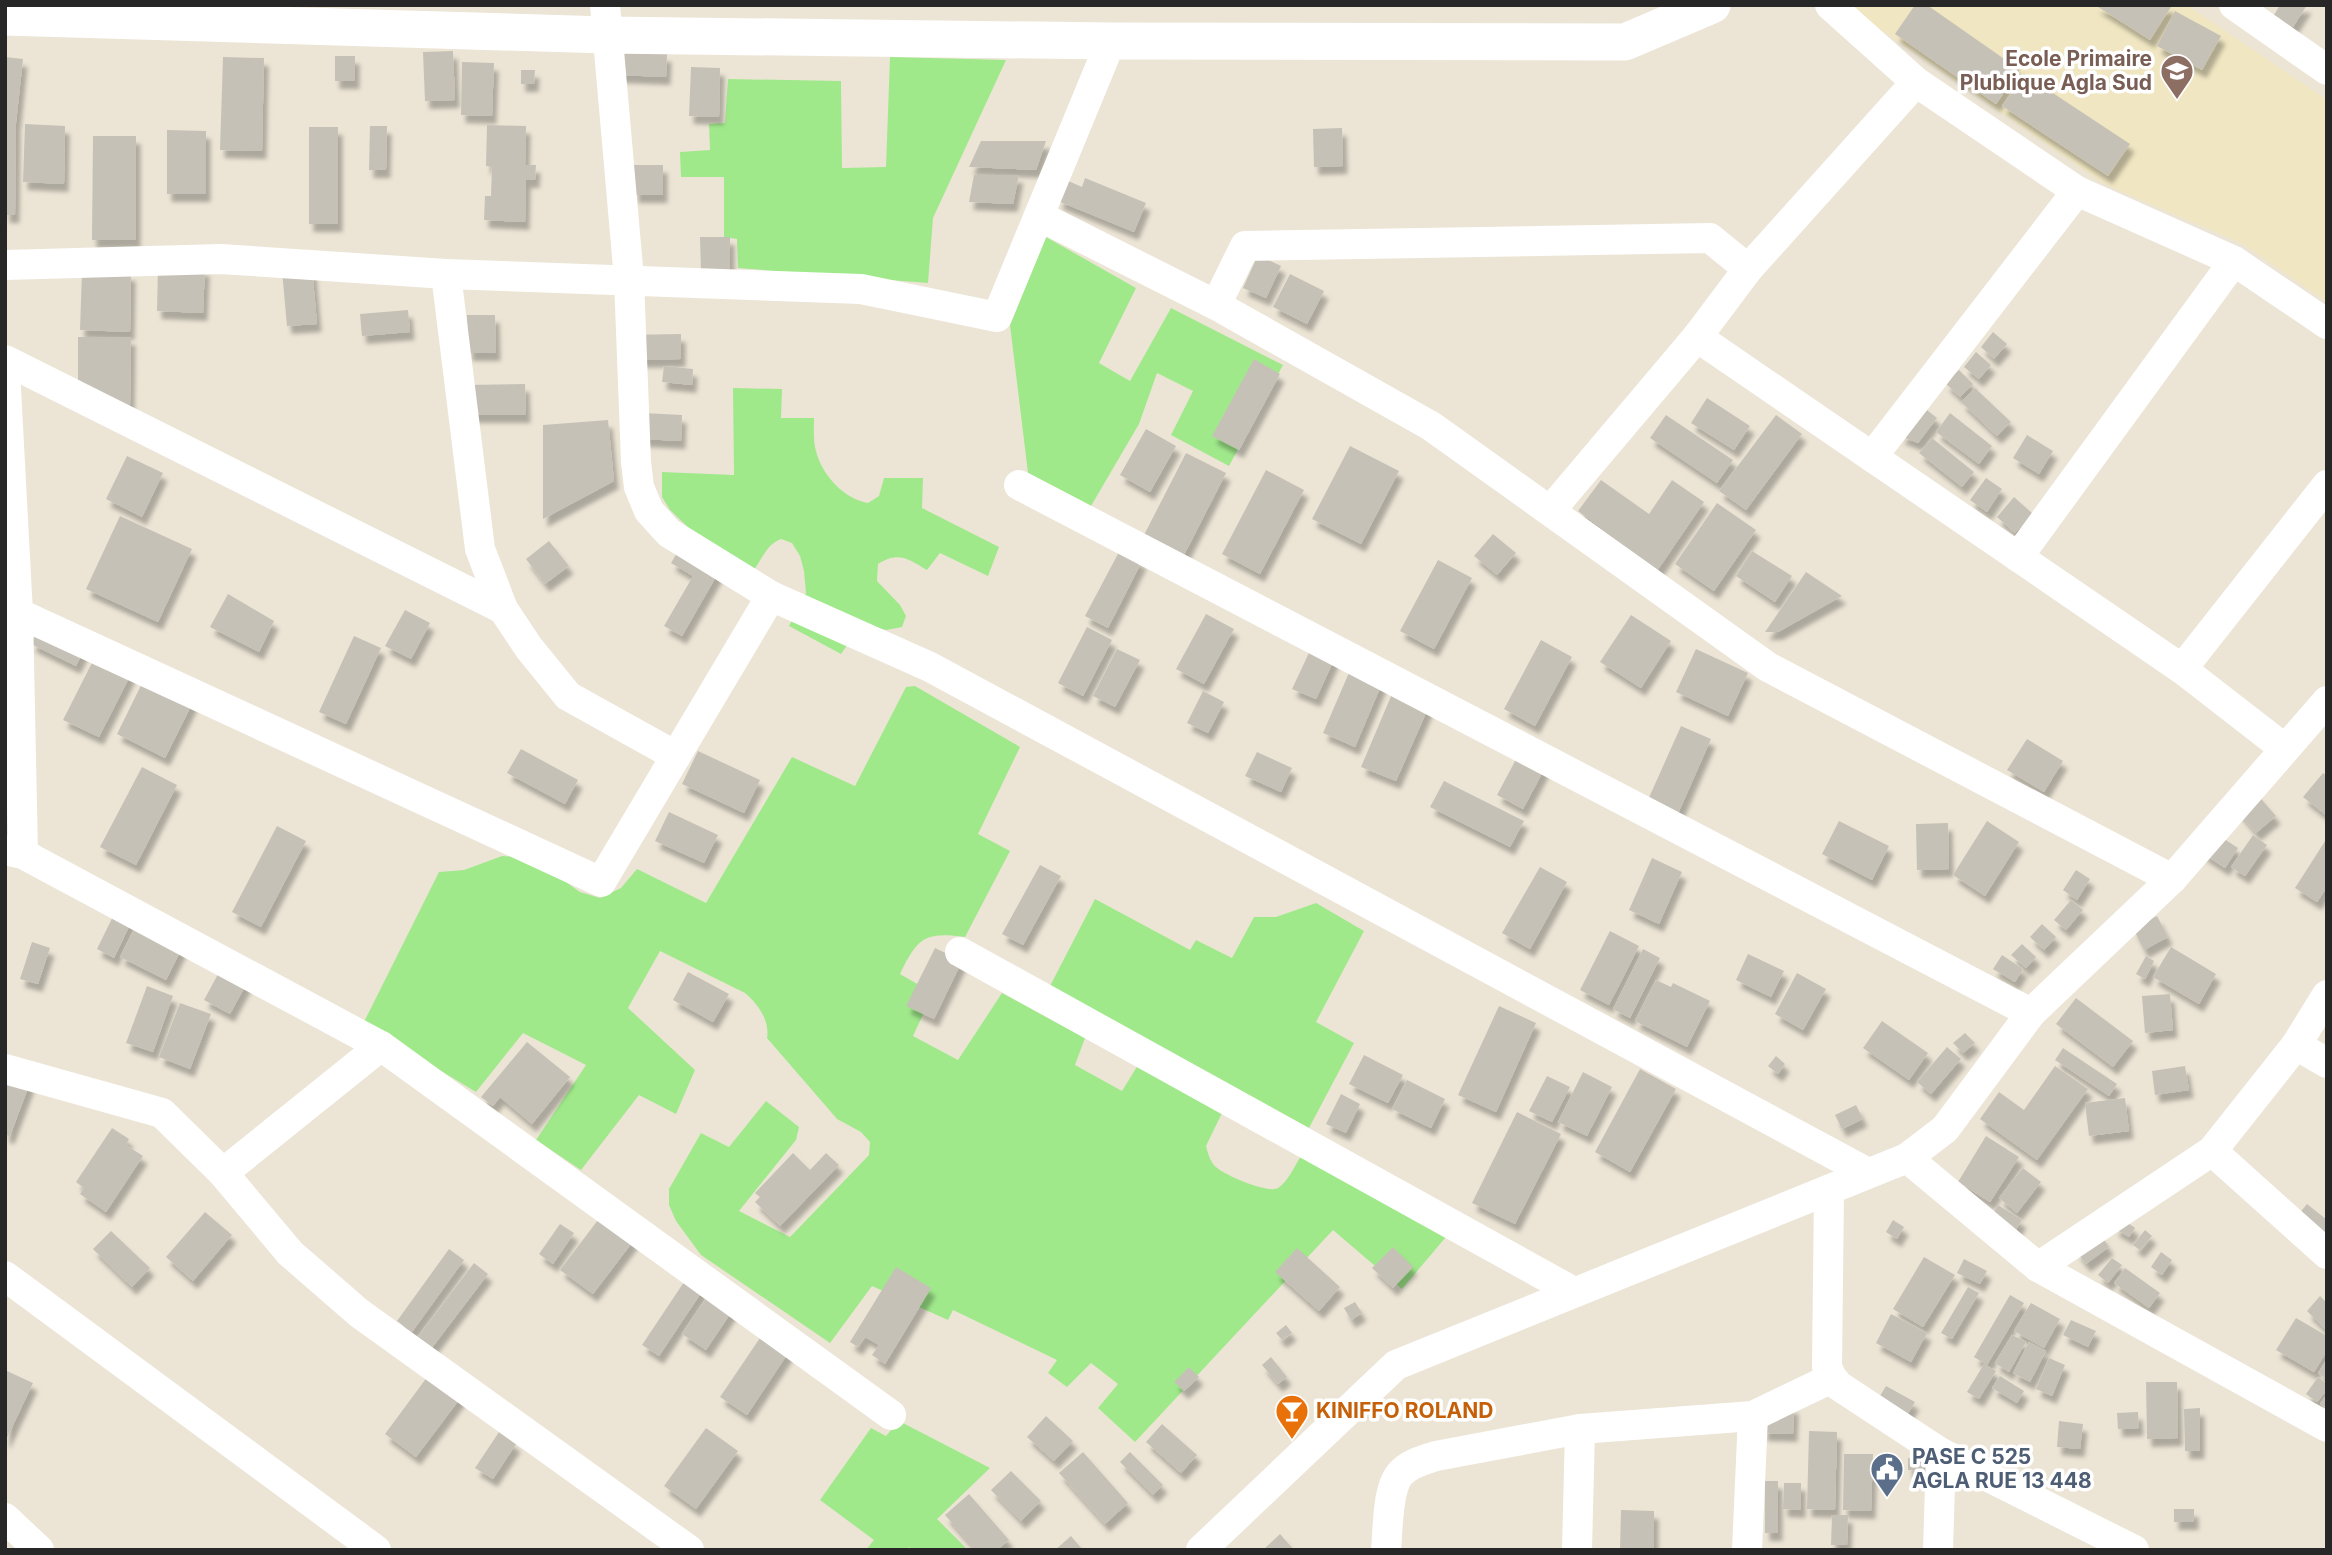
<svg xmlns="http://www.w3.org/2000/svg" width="2332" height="1555" viewBox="0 0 2332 1555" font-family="Inter,sans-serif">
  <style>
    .education { fill: #f0e6c2 }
    .green { fill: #a0e98b }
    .building { fill: #c6c1b6; filter: url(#shadow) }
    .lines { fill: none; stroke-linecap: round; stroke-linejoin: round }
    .minor { stroke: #fff; stroke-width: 30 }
    .tertiary { stroke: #fff; stroke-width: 37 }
    .labels { text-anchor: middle; stroke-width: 7; stroke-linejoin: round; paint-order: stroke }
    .education-label { font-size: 21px; font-weight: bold; fill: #785e54; stroke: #fff; text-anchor: end }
    .food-label { font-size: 21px; font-weight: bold; fill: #c56008; stroke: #fff; text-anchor: start }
    .service-label { font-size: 21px; font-weight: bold; fill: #4e5e75; stroke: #fff; text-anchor: start }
  </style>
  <defs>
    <filter id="shadow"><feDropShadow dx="4.5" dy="8" stdDeviation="2" flood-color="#0004"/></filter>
  </defs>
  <rect width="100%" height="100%" fill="#ece5d6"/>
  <!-- education -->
  <path class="education" d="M1845,5H2187L2327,100V302L2243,244L2104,184Z"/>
  <!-- green -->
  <g class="green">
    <path d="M890,57L1006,60L933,218L928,283L738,268L737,239L724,237V177H681L680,152L710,150L709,124L725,123L728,79L841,81L842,168L886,167Z"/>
    <path d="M1046,237L1136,288L1099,363L1130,381L1171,308L1283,365L1229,466L1171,435L1193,391L1157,373L1139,424L1091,506L1028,473L1010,325Z"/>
    <path d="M733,388L782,389L781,418H814C814,429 813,441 816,451C822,475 844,499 868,503L879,496L884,478H923L922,508L999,547L988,576L940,553L927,570C908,559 899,551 878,564L877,581L900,605L906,616L902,627L886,630L872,627L850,641L841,654L789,626L806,593L804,571L800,556L792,543L781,539C761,546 760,573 742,579L670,510L662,497V472L734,475Z"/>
    <path d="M915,686L1020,747L978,834L1010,851L965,937C924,931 917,939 900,974L933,993L913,1036L958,1060L1002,993L1085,1038L1075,1065L1122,1091L1138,1065L1222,1113L1206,1146C1208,1153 1210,1162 1216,1167C1224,1175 1269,1194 1278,1188C1288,1182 1295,1165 1301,1156L1446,1237L1402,1289L1333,1230L1135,1442L1098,1408L1118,1384L1091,1363L1067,1387L1048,1373L1057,1360L953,1310L948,1320L872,1286L830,1343L701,1255L676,1221L669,1205V1189L701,1133L729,1147L766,1101L799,1127L796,1140L739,1211L790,1237L869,1155L870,1142L861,1132L837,1119L767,1038C770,1021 758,1004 745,993L660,951L628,1008L695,1070L676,1114L639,1095L581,1170L536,1140L586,1065L523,1033L476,1092L363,1024L439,872L464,870L502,856L523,857L539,863L580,892L600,898L621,888L637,869L706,903L792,757L855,786L906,687Z"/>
    <path d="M1095,899L1190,950L1196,940L1232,958L1254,917H1276L1316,903L1364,931L1316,1022L1354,1043L1309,1128L1050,986Z"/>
    <path d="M899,1421L990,1468L937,1519L968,1550H913L909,1547L906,1550H866L874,1540L820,1500L871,1428L886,1436Z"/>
  </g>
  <!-- building -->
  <g class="building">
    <path d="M1915,5H1927L2020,70L1996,104L1895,34Z"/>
    <path d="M2095,5H2168L2171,7L2150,40Z"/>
    <path d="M2280,5H2307L2293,27L2274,15Z"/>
    <path d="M2175,11L2221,36L2202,70L2157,46Z"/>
    <path d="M453,51L455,100L425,101L423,52Z"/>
    <path d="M617,53L667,54L666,77L617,75Z"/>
    <rect x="335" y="56" width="20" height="25"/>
    <path d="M5,57L23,59L16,123L15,215H5Z"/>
    <path d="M223,57L264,58L262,151L220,150Z"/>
    <path d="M462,62L494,63L492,116L461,115Z"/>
    <path d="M691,67L720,68L719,117L689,116Z"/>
    <path d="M521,70H535L534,84H521Z"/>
    <path d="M2024,74L2130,144L2108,176L2002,106Z"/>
    <path d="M25,124L65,126L64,184L23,182Z"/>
    <path d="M487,125L526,126L525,165H536L535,180H526L525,222L484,220L485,196H491L492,167L486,166Z"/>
    <path d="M370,126H387L386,170H369Z"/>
    <rect x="309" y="127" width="29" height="97"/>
    <path d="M1342,128L1343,166L1314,167L1313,129Z"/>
    <path d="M167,130L206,131V194H167Z"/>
    <path d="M93,136H136V240H92Z"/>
    <path d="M981,141H1046L1036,170L969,167Z"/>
    <rect x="634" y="165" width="29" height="30"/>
    <path d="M974,175H1019L1013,204L969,202Z"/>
    <path d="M1085,178L1146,203L1134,232L1058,201L1066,180L1082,187Z"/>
    <path d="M700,237H730V270H701Z"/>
    <path d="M1258,255L1281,266L1266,298L1243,288Z"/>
    <path d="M158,266L205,268L203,313L157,311Z"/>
    <path d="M312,268L317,324L287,326L282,270Z"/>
    <path d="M82,272L131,273L130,332L80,330Z"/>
    <path d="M1290,274L1324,291L1307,324L1273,307Z"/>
    <path d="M408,310L410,332L362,336L360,314Z"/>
    <path d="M467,315H495L496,353H468Z"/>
    <path d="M1993,332L2007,344L1994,359L1981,347Z"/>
    <path d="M681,334V359L623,360V335Z"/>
    <path d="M78,337H131L130,407L78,381Z"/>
    <path d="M1976,352L1991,365L1979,379L1964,367Z"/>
    <path d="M1254,359L1280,374L1239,450L1212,436Z"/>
    <path d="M664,366L693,369L692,385L662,382Z"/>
    <path d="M1959,370L1973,384L1960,397L1945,383Z"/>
    <path d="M525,384L526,415H464V385Z"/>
    <path d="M1975,388L2011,422L1997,436L1961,402Z"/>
    <path d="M1707,398L1750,426L1734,450L1691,423Z"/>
    <path d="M1923,407L1937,418L1918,443L1900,436Z"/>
    <path d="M643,413L682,415L681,441L641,439Z"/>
    <path d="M1950,413L1992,446L1979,464L1936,432Z"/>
    <path d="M1666,415L1733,460L1717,483L1650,438Z"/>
    <path d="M1776,415L1802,434L1746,510L1719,491Z"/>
    <path d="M608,420L614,481L543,519V425Z"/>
    <path d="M1146,429L1176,446L1150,492L1120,475Z"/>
    <path d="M2027,435L2053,451L2039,474L2013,458Z"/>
    <path d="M1932,438L1974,472L1962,487L1919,453Z"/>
    <path d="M1350,446L1399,471L1361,544L1312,519Z"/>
    <path d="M1186,453L1226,473L1183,557L1143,537Z"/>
    <path d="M127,456L163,473L142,517L106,499Z"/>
    <path d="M1266,470L1304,490L1260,574L1222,554Z"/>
    <path d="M1986,478L2002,489L1987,512L1970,500Z"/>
    <path d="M1601,480L1649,514L1672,480L1704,502L1657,571L1625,550L1627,547L1578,511Z"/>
    <path d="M2014,497L2033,514L2015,533L1997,517Z"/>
    <path d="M1717,503L1756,530L1714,591L1675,564Z"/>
    <path d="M120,516L192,549L158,622L86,589Z"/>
    <path d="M1493,534L1516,553L1497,575L1474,556Z"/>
    <path d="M549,541L569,566L545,584L526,559Z"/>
    <path d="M681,546L721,568L682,636L664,626L693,576L671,563Z"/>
    <path d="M1120,550L1142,561L1108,628L1085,616Z"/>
    <path d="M1752,551L1792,576L1775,602L1736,576Z"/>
    <path d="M1438,560L1472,578L1434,649L1400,631Z"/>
    <path d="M1806,572L1842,596L1778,632H1765Z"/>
    <path d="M228,594L274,621L259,652L210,627Z"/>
    <path d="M405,610L430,623L411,659L385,646Z"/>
    <path d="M46,612L92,634L76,666L31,644Z"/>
    <path d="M1206,614L1234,629L1204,684L1176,669Z"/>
    <path d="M1631,615L1671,641L1641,688L1600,662Z"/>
    <path d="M1087,627L1112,640L1083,696L1058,683Z"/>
    <path d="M354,636L381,648L346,724L319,712Z"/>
    <path d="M1541,640L1572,657L1535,726L1504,709Z"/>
    <path d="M103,641L139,658L99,737L63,720Z"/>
    <path d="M1314,642L1337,653L1316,699L1292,689Z"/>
    <path d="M1117,649L1140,660L1115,707L1093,696Z"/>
    <path d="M1696,649L1748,673L1728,716L1676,692Z"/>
    <path d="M153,661L202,684L165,758L117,734Z"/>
    <path d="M1351,668L1383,681L1355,747L1323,733Z"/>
    <path d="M1397,682L1433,697L1396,781L1361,767Z"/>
    <path d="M1203,691L1224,702L1208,733L1187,723Z"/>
    <path d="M1681,726L1711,739L1677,816L1647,802Z"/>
    <path d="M2027,739L2063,761L2044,792L2007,770Z"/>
    <path d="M1522,748L1548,762L1523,809L1497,795Z"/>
    <path d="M521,749L578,780L565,804L507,773Z"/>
    <path d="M698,751L760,780L744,813L682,784Z"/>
    <path d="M1257,752L1292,768L1281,792L1245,776Z"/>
    <path d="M142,767L177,785L136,865L100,847Z"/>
    <path d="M2323,773L2327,776V816L2303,797Z"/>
    <path d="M1444,781L1524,821L1510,847L1430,807Z"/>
    <path d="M2255,792L2276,816L2256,833L2236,809Z"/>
    <path d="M669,812L718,835L704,863L655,841Z"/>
    <path d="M1839,821L1889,846L1872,880L1822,854Z"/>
    <path d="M1987,821L2019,842L1985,896L1953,875Z"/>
    <path d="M1948,823L1949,869L1917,870L1916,824Z"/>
    <path d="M277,826L306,841L261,927L232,912Z"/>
    <path d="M2215,833L2238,848L2225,868L2202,853Z"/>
    <path d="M2253,835L2267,845L2245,876L2231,867Z"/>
    <path d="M2327,838V887L2317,902L2295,888Z"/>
    <path d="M1652,858L1682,872L1659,924L1629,910Z"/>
    <path d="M1040,865L1061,876L1023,945L1002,934Z"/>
    <path d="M1540,867L1567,882L1530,949L1502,933Z"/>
    <path d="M2076,870L2090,879L2077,900L2063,890Z"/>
    <path d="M2071,900L2083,910L2066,930L2054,920Z"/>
    <path d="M120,902L137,910L114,958L97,949Z"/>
    <path d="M2157,916L2168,937L2144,950L2133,928Z"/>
    <path d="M137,924L183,946L166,980L120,957Z"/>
    <path d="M2042,924L2056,937L2044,950L2030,937Z"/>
    <path d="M1610,931L1639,946L1609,1005L1580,990Z"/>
    <path d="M32,942L50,948L38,984L20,979Z"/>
    <path d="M2022,944L2036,957L2026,968L2011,955Z"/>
    <path d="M2171,947L2216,974L2199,1004L2153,977Z"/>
    <path d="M935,948L962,961L934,1019L906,1006Z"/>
    <path d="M1643,949L1660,958L1630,1018L1613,1009Z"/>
    <path d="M1748,954L1784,971L1771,997L1736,980Z"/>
    <path d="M2002,955L2023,969L2015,982L1993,969Z"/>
    <path d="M2146,956L2154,961L2145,979L2136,974Z"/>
    <path d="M224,963L250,977L230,1014L204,1000Z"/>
    <path d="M688,972L729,994L713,1022L673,1000Z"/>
    <path d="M1797,973L1826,989L1803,1030L1775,1014Z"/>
    <path d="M1656,980L1671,987L1673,983L1710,1001L1687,1047L1635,1021Z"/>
    <path d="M147,986L173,996L153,1052L126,1043Z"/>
    <path d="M2170,994L2173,1030L2145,1033L2142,996Z"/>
    <path d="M2076,998L2133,1041L2113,1067L2056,1024Z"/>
    <path d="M180,1003L211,1014L190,1069L159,1057Z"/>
    <path d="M1499,1006L1536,1023L1496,1112L1458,1095Z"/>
    <path d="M1882,1021L1928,1053L1909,1080L1863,1048Z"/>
    <path d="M1965,1033L1975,1043L1963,1053L1953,1043Z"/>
    <path d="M527,1042L570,1077L532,1124L500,1097L493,1106L481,1097Z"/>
    <path d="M1947,1047L1961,1059L1931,1094L1917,1082Z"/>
    <path d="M2063,1048L2117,1084L2109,1096L2055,1060Z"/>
    <path d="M1364,1055L1403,1075L1388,1103L1349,1084Z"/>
    <path d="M1776,1056L1785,1064L1778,1074L1768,1066Z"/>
    <path d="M5,1061L34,1072L10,1136L5,1135Z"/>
    <path d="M2055,1066L2088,1089L2037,1160L1980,1119L1999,1092L2024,1110Z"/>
    <path d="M2185,1066L2189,1090L2155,1095L2152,1071Z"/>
    <path d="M1640,1069L1676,1089L1630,1172L1595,1152Z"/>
    <path d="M1583,1072L1612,1087L1587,1136L1558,1122Z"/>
    <path d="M1547,1076L1570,1087L1552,1122L1529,1111Z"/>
    <path d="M1407,1080L1445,1099L1431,1128L1392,1109Z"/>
    <path d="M1341,1094L1360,1104L1346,1133L1326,1124Z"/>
    <path d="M2125,1098L2129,1131L2089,1136L2085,1103Z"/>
    <path d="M1856,1105L1863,1119L1842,1129L1835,1115Z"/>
    <path d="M1517,1112L1561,1134L1515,1224L1472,1203Z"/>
    <path d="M112,1128L129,1139L126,1145L143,1156L106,1212L80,1194L84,1188L76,1182Z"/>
    <path d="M1986,1136L2019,1157L1990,1202L1958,1182Z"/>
    <path d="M793,1153L810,1170L826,1153L839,1165L780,1226L755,1202L760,1197L755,1193Z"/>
    <path d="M2023,1168L2041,1182L2017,1213L1999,1198Z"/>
    <path d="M2307,1204L2327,1220V1247L2294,1220Z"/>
    <path d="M1998,1205L2022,1220L2014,1233L1990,1218Z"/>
    <path d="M205,1212L232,1235L193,1281L166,1257Z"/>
    <path d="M601,1216L634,1240L593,1294L560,1270Z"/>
    <path d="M2121,1218L2135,1228L2129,1237L2114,1228Z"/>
    <path d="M1893,1220L1904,1227L1897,1239L1886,1232Z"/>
    <path d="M560,1224L574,1233L553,1264L539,1254Z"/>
    <path d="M2145,1230L2152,1236L2140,1250L2133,1245Z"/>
    <path d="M111,1231L150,1268L132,1287L93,1249Z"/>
    <path d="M2100,1234L2109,1247L2086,1264L2076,1251Z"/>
    <path d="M1393,1247L1413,1267L1393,1288L1372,1268Z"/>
    <path d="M1297,1248L1340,1287L1319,1311L1275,1272Z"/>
    <path d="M449,1249L464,1260L412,1332L397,1321Z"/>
    <path d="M2161,1252L2172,1260L2162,1275L2151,1267Z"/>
    <path d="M1924,1257L1955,1275L1923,1327L1893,1309Z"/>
    <path d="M2112,1258L2122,1265L2108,1283L2098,1275Z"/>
    <path d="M1964,1259L1987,1271L1980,1284L1957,1273Z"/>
    <path d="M474,1263L488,1274L431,1349L417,1338Z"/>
    <path d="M896,1267L931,1288L885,1364L872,1355L879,1345L865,1337L858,1347L850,1342Z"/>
    <path d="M2125,1268L2160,1293L2149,1308L2114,1283Z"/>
    <path d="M692,1270L709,1281L659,1356L642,1345Z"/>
    <path d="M1968,1287L1979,1293L1952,1339L1941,1333Z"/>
    <path d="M712,1289L736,1305L706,1350L682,1334Z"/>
    <path d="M2010,1295L2024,1303L1987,1365L1974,1357Z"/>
    <path d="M2320,1296L2327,1303V1331L2307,1311Z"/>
    <path d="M1355,1302L1362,1313L1351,1320L1344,1308Z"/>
    <path d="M2031,1303L2060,1319L2044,1348L2014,1331Z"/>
    <path d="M1891,1314L1927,1333L1911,1362L1876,1343Z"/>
    <path d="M2296,1318L2327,1336V1351L2314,1372L2276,1350Z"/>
    <path d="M772,1320L798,1338L747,1415L720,1397Z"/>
    <path d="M2071,1320L2096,1331L2088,1347L2063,1335Z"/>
    <path d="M1286,1325L1292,1333L1282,1340L1276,1333Z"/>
    <path d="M2012,1335L2026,1342L2009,1372L1995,1363Z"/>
    <path d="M2029,1342L2046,1351L2030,1382L2013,1373Z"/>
    <path d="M1271,1357L1287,1377L1278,1384L1262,1365Z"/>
    <path d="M2049,1358L2065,1365L2052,1396L2036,1389Z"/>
    <path d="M2327,1359V1379L2318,1373Z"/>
    <path d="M439,1361L471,1384L416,1457L385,1434Z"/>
    <path d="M1984,1364L1996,1371L1979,1399L1967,1392Z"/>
    <path d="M1189,1367L1199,1377L1184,1391L1174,1382Z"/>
    <path d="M7,1371L33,1383L5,1442V1374Z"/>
    <path d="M2000,1376L2024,1391L2017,1403L1992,1388Z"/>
    <path d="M2318,1377L2327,1384V1390L2317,1402L2306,1394Z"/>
    <path d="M2146,1382H2177L2178,1438L2147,1439Z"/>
    <path d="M1886,1386L1915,1402L1904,1420L1875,1404Z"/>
    <path d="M2327,1394V1408L2320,1404Z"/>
    <path d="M1764,1406H1794L1793,1434L1763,1433Z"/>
    <path d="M2200,1408V1451H2185L2184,1409Z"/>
    <path d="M2138,1412L2139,1428L2118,1429L2117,1413Z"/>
    <path d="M1046,1416L1073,1441L1054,1461L1027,1437Z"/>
    <path d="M2059,1421L2083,1424L2080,1449L2057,1447Z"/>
    <path d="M1162,1424L1197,1455L1181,1473L1146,1442Z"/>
    <path d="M706,1428L738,1451L696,1509L664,1486Z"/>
    <path d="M1809,1431L1837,1432L1835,1510L1807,1509Z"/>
    <path d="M499,1432L516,1444L493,1479L475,1468Z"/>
    <path d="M1083,1452L1128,1503L1105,1524L1059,1473Z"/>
    <path d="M1130,1452L1163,1485L1153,1495L1120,1462Z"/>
    <path d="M1844,1454H1873L1871,1511L1843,1510Z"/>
    <path d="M1908,1458H1923V1471L1908,1470Z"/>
    <path d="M1011,1471L1041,1501L1021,1521L991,1490Z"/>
    <rect x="1765" y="1481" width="13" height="52"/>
    <path d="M1784,1483H1801V1510L1783,1509Z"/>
    <path d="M969,1494L1009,1540L997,1550H976L945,1515Z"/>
    <rect x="2174" y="1509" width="20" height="13"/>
    <path d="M1621,1510L1654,1511V1550H1620Z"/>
    <path d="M1832,1515H1848L1847,1545H1831Z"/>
    <path d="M1280,1534L1294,1550H1263Z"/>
    <path d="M1071,1536L1082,1549L1055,1550Z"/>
  </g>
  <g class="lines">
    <!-- minor -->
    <g class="minor">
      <path d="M605,5L629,279L636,462L639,487L649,511L669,533L771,596L930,667L1868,1173"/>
      <path d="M1830,5L1916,82L2077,191L2234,261L2327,324"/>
      <path d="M2234,5L2327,70"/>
      <path d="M1039,216L1216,305L1431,426L1768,667L2172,879"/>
      <path d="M5,265L221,259L446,274L861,289L997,317L1111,41"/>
      <path d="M446,274L480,549L503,609L529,648L568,696L676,756"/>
      <path d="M1216,305L1245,246L1710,238L1748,269"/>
      <path d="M1697,337L2182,669L2285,749"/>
      <path d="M5,360L503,609"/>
      <path d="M5,370L18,613L23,854"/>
      <path d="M1872,457L2077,191"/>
      <path d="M1019,485L2031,1013"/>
      <path d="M1550,511L1697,337L1748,269L1916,82"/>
      <path d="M2018,557L2234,261"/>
      <path d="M18,613L601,882L771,596"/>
      <path d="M2182,669L2327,485"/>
      <path d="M5,850L23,854L381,1046L891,1415"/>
      <path d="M960,952L1574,1292"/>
      <path d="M2296,1045L2327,1063"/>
      <path d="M5,1069L162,1113L223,1173L290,1253L359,1313L689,1550"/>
      <path d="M2212,1151L2327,1254"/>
      <path d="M1907,1158L2038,1267L2327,1427"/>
      <path d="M223,1173L381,1046"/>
      <path d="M1829,1190L1827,1367L1832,1378L1839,1386L1941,1453L2134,1550"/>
      <path d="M2038,1267L2212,1151L2296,1045L2327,995"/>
      <path d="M5,1276L376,1550"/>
      <path d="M5,1518L39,1550"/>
      <path d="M1201,1550L1396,1365L1907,1158L1945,1129L2031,1013L2172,879L2327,701"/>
      <path d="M1386,1550C1388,1530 1387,1487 1401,1473C1410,1463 1424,1460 1436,1456L1580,1429L1753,1416L1832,1378"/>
      <path d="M1577,1550L1580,1429"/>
      <path d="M1747,1550L1753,1416"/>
      <path d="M1938,1550L1941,1453"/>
    </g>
    <!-- tertiary -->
    <path class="tertiary" d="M5,17L606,35L1111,41L1625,42L1712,5"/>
  </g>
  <!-- icons -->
  <defs>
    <symbol id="school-pin" viewBox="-11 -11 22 30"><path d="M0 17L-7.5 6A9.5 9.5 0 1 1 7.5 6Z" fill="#8d6e63" stroke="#fff"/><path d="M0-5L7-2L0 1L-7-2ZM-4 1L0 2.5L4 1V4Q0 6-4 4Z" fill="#fff"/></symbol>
    <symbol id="bar-pin" viewBox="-11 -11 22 30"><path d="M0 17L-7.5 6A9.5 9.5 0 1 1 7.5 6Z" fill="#e8710a" stroke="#fff"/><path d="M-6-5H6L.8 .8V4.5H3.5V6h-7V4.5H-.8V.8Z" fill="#fff"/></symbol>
    <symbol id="civic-pin" viewBox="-11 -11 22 30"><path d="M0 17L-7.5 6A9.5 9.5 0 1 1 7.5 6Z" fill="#5c6f8a" stroke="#fff"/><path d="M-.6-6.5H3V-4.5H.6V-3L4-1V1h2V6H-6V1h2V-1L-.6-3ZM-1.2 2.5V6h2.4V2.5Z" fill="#fff"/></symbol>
  </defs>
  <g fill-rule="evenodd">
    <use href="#school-pin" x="2158" y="52" width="38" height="52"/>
    <use href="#bar-pin" x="1273" y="1392" width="38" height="52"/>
    <use href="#civic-pin" x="1868" y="1450" width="38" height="52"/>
  </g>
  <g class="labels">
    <!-- education labels -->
    <g class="education-label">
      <text x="2152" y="66">Ecole Primaire<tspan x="2152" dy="24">Plublique Agla Sud</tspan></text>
    </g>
    <!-- food labels -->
    <g class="food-label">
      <text x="1316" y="1418">KINIFFO ROLAND</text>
    </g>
    <!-- service labels -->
    <g class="service-label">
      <text x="1912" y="1464">PASE C 525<tspan x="1912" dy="24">AGLA RUE 13 448</tspan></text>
    </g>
  </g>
  <!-- border -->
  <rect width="2332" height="1555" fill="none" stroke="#272727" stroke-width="14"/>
</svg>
